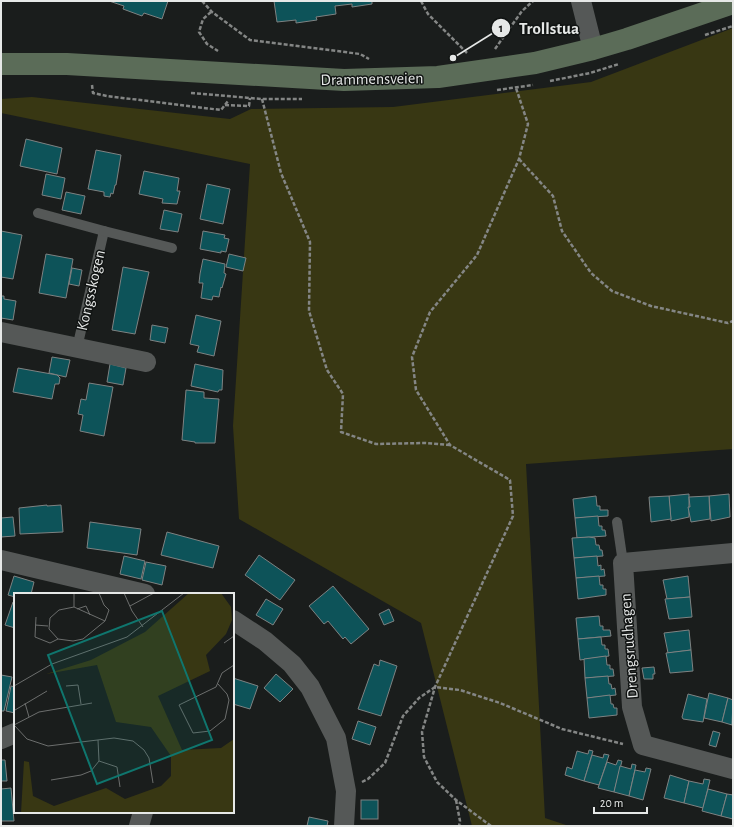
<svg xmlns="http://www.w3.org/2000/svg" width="734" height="827" viewBox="0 0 734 827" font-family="'Alegreya Sans',sans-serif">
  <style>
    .green { fill: #383713 }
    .building { fill: #0d5359; stroke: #7e8282 }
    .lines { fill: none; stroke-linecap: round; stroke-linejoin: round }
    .path { stroke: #848685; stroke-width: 2.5; stroke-dasharray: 4 2; stroke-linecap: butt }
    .service { stroke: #555857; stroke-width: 10 }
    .minor { stroke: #555857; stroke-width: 20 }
    .secondary { stroke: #5b6c58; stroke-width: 22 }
    .labels { text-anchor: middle; stroke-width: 3; stroke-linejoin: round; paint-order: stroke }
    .street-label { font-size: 16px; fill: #e6e8e7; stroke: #111413 }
    .inset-road { fill: none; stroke: #6c6e6d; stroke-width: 1 }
    .view { fill: #0f766e; fill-opacity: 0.15; stroke: #0f766e; stroke-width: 2 }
    .inset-edge { fill: none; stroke: #e6e8e7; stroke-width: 2 }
    .leader { fill: none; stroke: #e6e8e7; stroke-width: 1.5 }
    .callout-dot { fill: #e6e8e7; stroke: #111413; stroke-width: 1.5 }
    .mark-label { font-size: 12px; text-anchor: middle; font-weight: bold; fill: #111 }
    .callout-label { font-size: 17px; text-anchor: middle; font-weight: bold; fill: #e6e8e7; stroke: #111413; stroke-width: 3; stroke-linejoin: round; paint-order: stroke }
  </style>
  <rect width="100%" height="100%" fill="#1a1d1c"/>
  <!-- green -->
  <path class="green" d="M733,28V449L526,464L545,818L569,826H472L421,623L239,519L233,426L250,164L1,113V99L32,97L230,119L251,109L393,107L591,82Z"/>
  <!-- building -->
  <g class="building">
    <path d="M109,1H168L162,19L144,13L142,16L123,9L124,6Z"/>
    <path d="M274,1H372V4L352,7V4L335,6L336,14L316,17L317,20L296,23V20L277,22Z"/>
    <path d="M26,139L62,148L57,174L20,166Z"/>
    <path d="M96,150L121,155L116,185H115L113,194L111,193L110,197L104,196V192L88,189Z"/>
    <path d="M144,171L179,178L177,191H180L177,204L162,203L163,199L139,194Z"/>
    <path d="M46,174L65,178L61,199L42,195Z"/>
    <path d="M207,184L230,189L223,224L200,219Z"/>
    <path d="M66,192L85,196L81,214L62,210Z"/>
    <path d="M164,210L182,214L178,232L160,229Z"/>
    <path d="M1,231L22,235L13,279L1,277Z"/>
    <path d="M203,231L225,235L224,238L229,239L226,252L221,251V253L200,249Z"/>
    <path d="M46,254L73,259L66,298L39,293Z"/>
    <path d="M229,254L246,258L243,271L226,267Z"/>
    <path d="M203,259L225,264L224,273L226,274L222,288L221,287L219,297L213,296L212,300L201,298L203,283H199L200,274Z"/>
    <path d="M123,267L149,272L135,334L112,330Z"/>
    <path d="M72,268L82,270L79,286L69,284Z"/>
    <path d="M1,296H4V299L16,301L13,320L1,318Z"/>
    <path d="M196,315L221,321L214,356L197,352L199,346L190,344Z"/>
    <path d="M152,325L168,328L165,343L150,340Z"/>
    <path d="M52,357L70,360L66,377L49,373Z"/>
    <path d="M110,364L126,368L123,385L107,382Z"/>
    <path d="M195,364L223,370L222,390H219L218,392L191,386Z"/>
    <path d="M18,368L57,375L60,378L59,384H55L52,399L13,392Z"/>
    <path d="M89,383L113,387L104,436L80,431L83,415L78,414L81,399L86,400Z"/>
    <path d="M186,390L204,392V398L219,399L215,443H195V442L182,440Z"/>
    <path d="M689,494V517L671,521L669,496Z"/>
    <path d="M729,494L730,517L711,521L709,496Z"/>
    <path d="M596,496L597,506H600V510H608V516L575,518L573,499Z"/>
    <path d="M669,496L671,519L651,522L649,497Z"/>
    <path d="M709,496L710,519L691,522L688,507H690L689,497Z"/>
    <path d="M47,505V506L61,505L63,532L20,534L19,508Z"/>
    <path d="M598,516L599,526H602V530H605L606,536L577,538L575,518Z"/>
    <path d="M13,517L15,536L1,537V518Z"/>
    <path d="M90,522L141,529L137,555L87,548Z"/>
    <path d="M167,532L219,546L213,568L161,555Z"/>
    <path d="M589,537L595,538L596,545H599L600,550H602L603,556L574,558L572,538Z"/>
    <path d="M259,555L295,580L280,600L245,575Z"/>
    <path d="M124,556L145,561L141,579L120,574Z"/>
    <path d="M597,556L598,566L601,565V570L604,569L605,576L576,578L574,558Z"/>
    <path d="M146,562L166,566L162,585L142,580Z"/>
    <path d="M14,576L34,582L31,594H15V597L8,595Z"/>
    <path d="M599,576L600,585H603V589H606V595L578,599L576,578Z"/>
    <path d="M688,576L690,597L667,599L663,580Z"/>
    <path d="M333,586L369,629L351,644L345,637L343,639L328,621L324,624L309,606Z"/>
    <path d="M690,597L692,617L669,619L665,599Z"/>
    <path d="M266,599L283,609L273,625L256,615Z"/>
    <path d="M13,602L15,603V628L5,625Z"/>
    <path d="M389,609L394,621L384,625L379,614Z"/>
    <path d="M599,616L600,626H603V630H610L611,636L578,639L576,618Z"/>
    <path d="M689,630L691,650L668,653L664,633Z"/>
    <path d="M601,637L602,645H605V649H608L609,656L580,660L578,639Z"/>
    <path d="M691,650L693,671L670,673L666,653Z"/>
    <path d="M606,656L607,665H610V669H613L614,676L585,678L584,659Z"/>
    <path d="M380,660L397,666L381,716L358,709L374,664L379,666Z"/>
    <path d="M654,667L655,674H653V679H644L642,668Z"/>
    <path d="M276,674L293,689L280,702L264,688Z"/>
    <path d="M1,675L12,677L4,711H1Z"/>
    <path d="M608,676L609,684H611L612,689L615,688L616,695L587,698L585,678Z"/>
    <path d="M233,678L258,686L250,709L233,704Z"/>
    <path d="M11,686L15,687V713L6,711Z"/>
    <path d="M709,693L728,698L722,722L704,718Z"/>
    <path d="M688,694L707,699L703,722L683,719L682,717Z"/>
    <path d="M610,695L611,704H613L614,708H617V715L589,718L587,698Z"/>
    <path d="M728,698L733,700L732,725L722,722Z"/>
    <path d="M358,721L376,727L370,745L352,739Z"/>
    <path d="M713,731L720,733L716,747L709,745Z"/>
    <path d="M589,750L593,751L584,781L565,775L567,767L572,769L577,751L588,754Z"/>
    <path d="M604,754L609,755L599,785L584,781L592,755L603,758Z"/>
    <path d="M1,760H5L7,781H1Z"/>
    <path d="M618,760L622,761L614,792L598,788L607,762L616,765Z"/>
    <path d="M632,764L636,765L629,796L614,792L620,766L631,769Z"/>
    <path d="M646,768L651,769L643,800L629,796L635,770L645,772Z"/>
    <path d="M670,775L689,781L684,803L664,798Z"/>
    <path d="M704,779L710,780L703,808L684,803L689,781L703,784Z"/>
    <path d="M11,788L14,821H1V789Z"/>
    <path d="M708,789L727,794L721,816L702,811Z"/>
    <path d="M727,794L733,795V819L721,816Z"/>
    <rect x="361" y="800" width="17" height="19"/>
    <path d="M309,817L328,821L327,826H307Z"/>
  </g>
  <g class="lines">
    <!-- path -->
    <g class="path">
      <path d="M202,1L212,12L250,40L360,54L369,59"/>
      <path d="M421,1L428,14L467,53"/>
      <path d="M211,12L203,19L199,32L207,44L218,51"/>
      <path d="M705,35L733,26"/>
      <path d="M495,49L522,11L533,1"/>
      <path d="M550,81L590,73L619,64"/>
      <path d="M92,85L93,93L107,96L221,110L228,101"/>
      <path d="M497,90L533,85"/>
      <path d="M191,93L262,99H302"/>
      <path d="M262,99L281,173L310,242L309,311L327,370L343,394L341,432L376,444L426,443L450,445"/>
      <path d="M225,105L249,106L250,98"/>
      <path d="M519,159L553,196L562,231L591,273L612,291L651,306L728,323L733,321"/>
      <path d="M362,782L368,779L385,763L403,716L419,698L435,687L460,690L500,703L562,729L623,744"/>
      <path d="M456,800L460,821L459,826"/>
      <path d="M491,826L456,800L437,782L424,757L422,732L435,687L513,516L510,480L450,445L416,390L412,357L430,312L477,255L519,159L528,124L516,88"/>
    </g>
    <!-- service -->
    <g class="service">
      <path d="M38,213L104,231L77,348"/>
      <path d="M104,231L172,248"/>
      <path d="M617,522L623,563"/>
    </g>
    <!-- minor -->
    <g class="minor">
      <path d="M581,1L593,49"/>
      <path d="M1,332L146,362"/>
      <path d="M733,553L623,563L632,707L643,745L733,769"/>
      <path d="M1,560L145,594"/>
      <path d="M233,620L265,641L292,664L310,687L336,738L346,791L344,826"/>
      <path d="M1,739L15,733"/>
      <path d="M139,826L143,812"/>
    </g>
    <!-- secondary -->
    <path class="secondary" d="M1,64H67L344,80L438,77L535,63L593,49L627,39L733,3"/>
  </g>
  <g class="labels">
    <!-- street labels -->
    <g class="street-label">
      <text transform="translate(372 78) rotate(-1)" y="6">Drammensveien</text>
      <text transform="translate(90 290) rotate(-77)" y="6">Kongsskogen</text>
      <text transform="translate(628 646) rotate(-94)" y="6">Drengsrudhagen</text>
    </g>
  </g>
  <!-- overview -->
  <g transform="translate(14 593)">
    <rect width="220" height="220" fill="#1a1d1c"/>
    <path d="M175,0H207L217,14L218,27L212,41L192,62L196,78L144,103L168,157L207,155L220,146V220H7L10,168L15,169L19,203L40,213L92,195L111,206L147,193L157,183V163L137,134L102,129L83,72L32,81L77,67L131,39Z" fill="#383713"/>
    <path class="inset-road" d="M85,0L90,12L95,17L91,28M110,0L118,18L129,34M116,13L140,0M60,14L45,17L36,25L35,36L44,46L59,48L69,46L91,28L60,14V0M63,16L72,13L76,22M22,24L21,44L36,50L44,46M21,32L34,33M210,50L220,43M204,91L213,101L215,107L211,126L196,138L179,140L165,112L202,94L208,80L220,72M0,93L38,71L113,44L170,0M52,93L64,92L67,111M11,110L15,124M1,117L33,98M0,132L25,119L78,110M1,133L13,146L34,153L100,145L119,148L130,157L135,165L139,190M85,168L103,174L106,194M37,187L67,182L77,178L85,168L84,147"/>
    <path class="view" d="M148,18L198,147L83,191L34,62Z"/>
    <rect width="220" height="220" class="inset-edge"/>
  </g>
  <!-- callouts -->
  <path class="leader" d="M453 58L501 28"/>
  <g class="callout-dot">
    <circle cx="453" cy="58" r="4"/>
    <circle cx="501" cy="28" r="10"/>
  </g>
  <g class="mark-label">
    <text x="501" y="32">1</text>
  </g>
  <g class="callout-label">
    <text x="549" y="34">Trollstua</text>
  </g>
  <!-- border -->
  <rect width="734" height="827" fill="none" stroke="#e6e8e7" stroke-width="4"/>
  <!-- scale -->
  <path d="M594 807v6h53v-6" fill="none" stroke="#e6e8e7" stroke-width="2"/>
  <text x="600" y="807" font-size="12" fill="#e6e8e7" stroke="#111413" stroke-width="3" paint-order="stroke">20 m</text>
</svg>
